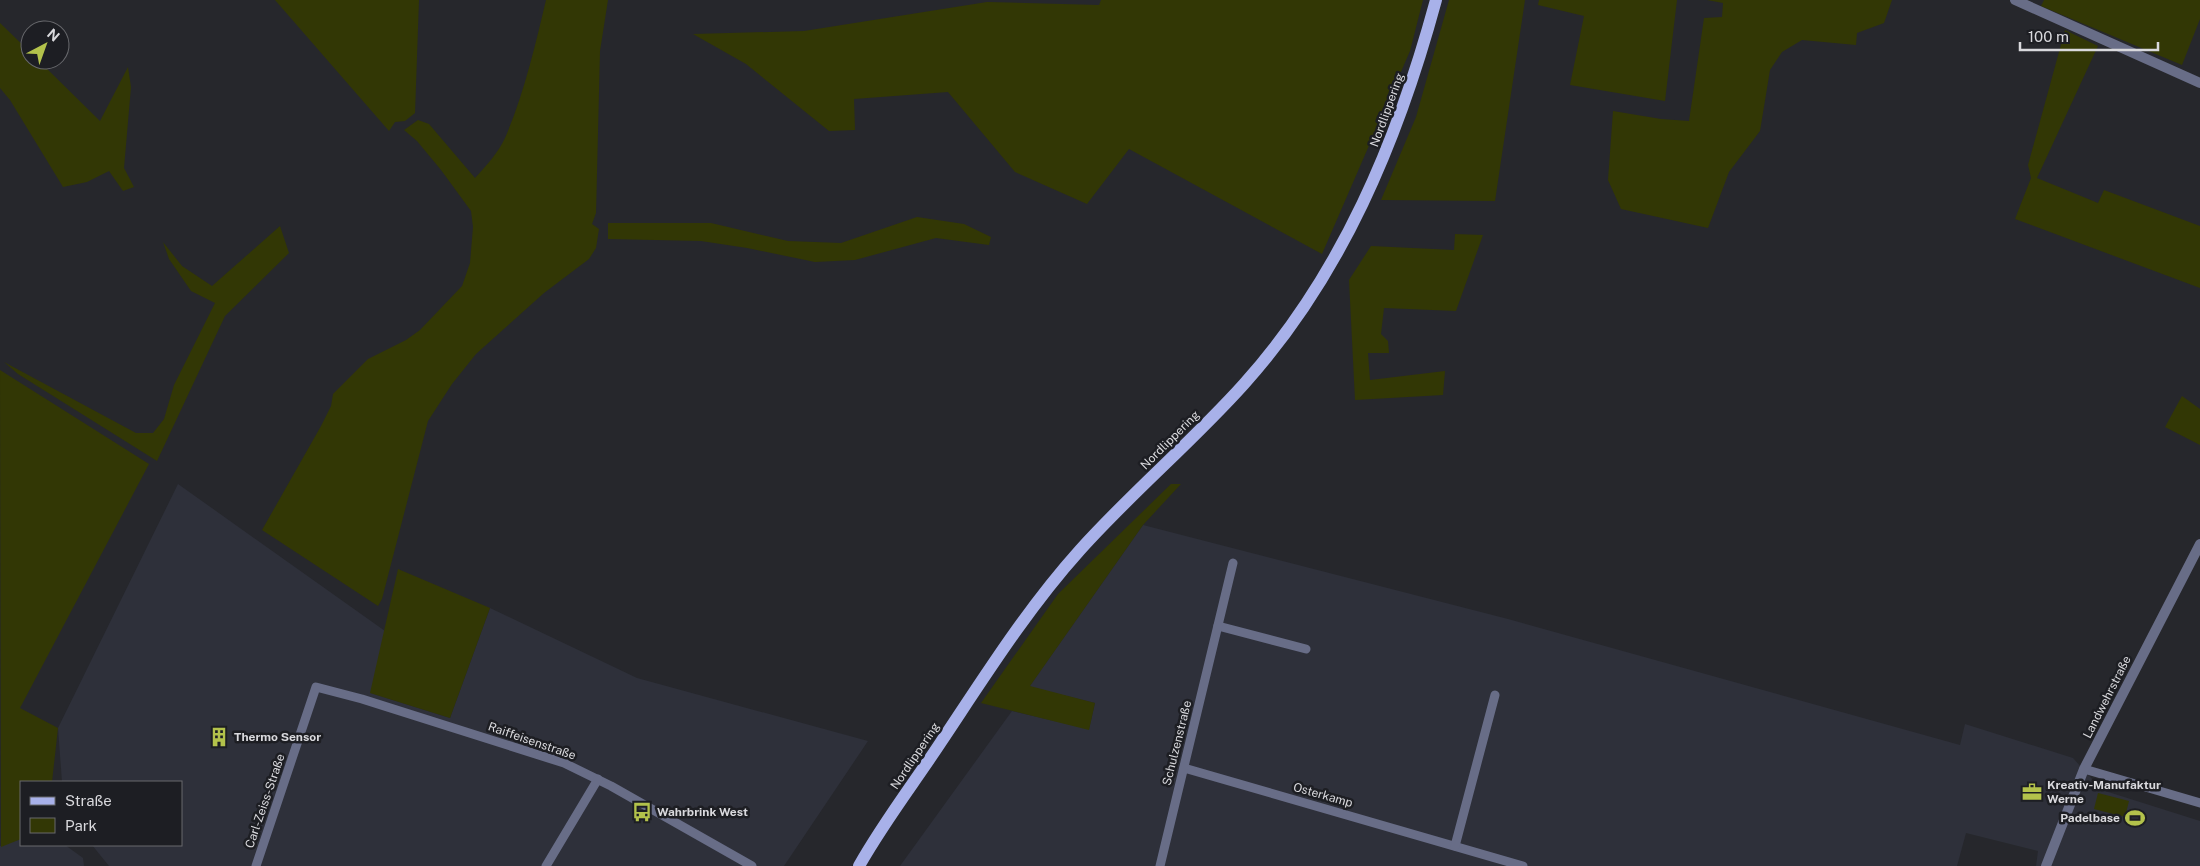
<svg xmlns="http://www.w3.org/2000/svg" width="2200" height="866" viewBox="0 0 2200 866" font-family="'Public Sans',sans-serif">
  <style>
    .built { fill: #2e303a }
    .green { fill: #323705 }
    .lines { fill: none; stroke-linecap: round; stroke-linejoin: round }
    .minor { stroke: #686d87; stroke-width: 9 }
    .tertiary { stroke: #686d87; stroke-width: 10 }
    .primary { stroke: #a8b1e9; stroke-width: 12 }
    .labels { text-anchor: middle; stroke-width: 5; stroke-linejoin: round; paint-order: stroke }
    .street-label { font-size: 12px; fill: #d9d9dd; stroke: #1d1e23 }
    .poi-label { font-size: 12px; font-weight: bold; fill: #d9d9dd; stroke: #1d1e23; text-anchor: start }
  </style>
  <rect width="100%" height="100%" fill="#26272c"/>
  <!-- built -->
  <g class="built">
    <path d="M178,484L385,631L371,693L450,718L490,608L637,678L868,741L784,866H109L92,845H181V782H62L58,728Z"/>
    <path d="M1143,525L1508,619L1960,745L1965,724L2073,758L2102,790L2200,821V866H2036L2038,851L1966,833L1957,866H900L1012,711L1089,729L1095,703L1029,687Z"/>
    <path d="M21,839V845H65L83,858L84,866H0V846Z"/>
  </g>
  <!-- green -->
  <g class="green">
    <path d="M275,0H419L415,113L405,121L395,122L389,131Z"/>
    <path d="M546,0H608L600,51L596,213L592,224L599,229L596,248L589,259L544,293L476,354L452,384L428,421L382,599L378,606L262,530L321,426L331,406L333,394L368,359L406,340L420,330L462,286L470,263L473,227L471,211L441,170L417,141L404,130L418,120L429,124L475,178C486,166 498,153 505,138C524,94 535,46 546,0Z"/>
    <path d="M1101,0H1423L1410,51L1322,254L1129,149L1087,204L1015,172L948,92L854,99L855,130L829,131L746,64L693,34L804,31L987,2L1099,5Z"/>
    <path d="M1449,0H1525L1495,201L1381,200L1416,117Z"/>
    <path d="M1539,0H1677L1665,101L1570,85L1584,16L1538,5Z"/>
    <path d="M1707,0H1892L1884,23L1857,33L1856,45L1802,40L1782,52L1770,70L1760,131L1729,172L1708,228L1621,209L1608,180L1613,111L1661,119L1689,121L1704,18L1722,17L1723,3Z"/>
    <path d="M2044,0H2200V19L2182,65L2041,6Z"/>
    <path d="M0,23L30,52V60H38L100,121L128,67L131,87L124,168L134,187L123,191L109,171L87,182L63,187L10,100L0,88Z"/>
    <path d="M2065,30L2098,46L2037,178L2098,203L2104,190L2200,226V288L2015,219L2031,178L2028,165Z"/>
    <path d="M917,217L964,224L991,237L989,245L936,238L855,260L815,262L747,248L701,241L608,239V223H711L788,241L841,243Z"/>
    <path d="M280,226L289,253L225,316L157,461L18,374L4,362L136,433H153L164,419L174,385L215,303L191,291L169,259L163,242L182,266L212,286Z"/>
    <path d="M1455,234L1483,235L1456,311L1384,308L1381,334L1388,341L1389,353H1368L1370,380L1445,371L1443,395L1355,400L1349,280L1371,246L1454,250Z"/>
    <path d="M0,370L149,464L20,708L58,728L52,782H21V839L1,847Z"/>
    <path d="M2182,396L2200,409V445L2165,427Z"/>
    <path d="M1171,484H1181L1143,525L1030,686L1095,703L1089,730L981,703L1058,594Z"/>
    <path d="M398,569L490,608L450,718L370,693Z"/>
    <path d="M2098,793L2129,801L2125,817L2094,809Z"/>
  </g>
  <g class="lines">
    <!-- minor -->
    <g class="minor">
      <path d="M1218,626L1306,649"/>
      <path d="M1184,768L1523,866"/>
      <path d="M2084,769L2200,803"/>
      <path d="M1455,846L1495,695"/>
      <path d="M256,866L316,687L362,699L564,763L611,786L752,866"/>
      <path d="M546,866L598,779"/>
      <path d="M1160,866L1233,563"/>
    </g>
    <!-- tertiary -->
    <g class="tertiary">
      <path d="M2015,0L2200,83"/>
      <path d="M2046,866L2084,769L2200,544"/>
    </g>
    <!-- primary -->
    <path class="primary" d="M859,866C883,823 914,783 941,742C985,676 1027,609 1080,550C1132,492 1192,442 1244,384C1342,275 1398,140 1436,0"/>
  </g>
  <!-- icons -->
  <defs>
    <symbol id="building-bare" viewBox="-9 -9 18 18"><path d="M-4-6H4V6H1V3H-1V6H-4ZM-2.5-4.3h1.7v1.8h-1.7ZM.8-4.3h1.7v1.8H.8ZM-2.5-1h1.7V.8h-1.7ZM.8-1h1.7V.8H.8Z" fill="#b3c24b" stroke="#1d1e23" stroke-width="2.5" paint-order="stroke"/></symbol>
    <symbol id="office-bare" viewBox="-9 -9 18 18"><path d="M-6-3h4V-5.5h4V-3h4V5H-6ZM-1-4.5V-3h2v-1.5ZM-6 0V1H6V0Z" fill="#b3c24b" stroke="#1d1e23" stroke-width="2.5" paint-order="stroke"/></symbol>
    <symbol id="bus-bare" viewBox="-9 -9 18 18"><path d="M-5-6H5V4H4V6H2V4H-2V6H-4V4H-5ZM-3.5-4V0h7V-4ZM-3.5 1.2v1.5H-2V1.2ZM2 1.2v1.5H3.5V1.2Z" fill="#b3c24b" stroke="#1d1e23" stroke-width="2.5" paint-order="stroke"/></symbol>
    <symbol id="stadium-bare" viewBox="-9 -9 18 18"><path d="M0-5a6.5 5 0 1 0 0 10a6.5 5 0 1 0 0-10ZM-3.5-1.8h7v3.6h-7Z" fill="#b3c24b" stroke="#1d1e23" stroke-width="2.5" paint-order="stroke"/></symbol>
  </defs>
  <g fill-rule="evenodd">
    <use href="#building-bare" x="205" y="723" width="28" height="28"/>
    <use href="#office-bare" x="2018" y="778" width="28" height="28"/>
    <use href="#bus-bare" x="628" y="798" width="28" height="28"/>
    <use href="#stadium-bare" x="2121" y="804" width="28" height="28"/>
  </g>
  <g class="labels">
    <!-- street labels -->
    <g class="street-label">
      <text transform="translate(1387 110) rotate(-70)" y="4">Nordlippering</text>
      <text transform="translate(1170 440) rotate(-45)" y="4">Nordlippering</text>
      <text transform="translate(2107 697) rotate(-63)" y="4">Landwehrstraße</text>
      <text transform="translate(532 741) rotate(19)" y="4">Raiffeisenstraße</text>
      <text transform="translate(1177 743) rotate(-76)" y="4">Schulzenstraße</text>
      <text transform="translate(915 756) rotate(-56)" y="4">Nordlippering</text>
      <text transform="translate(1323 795) rotate(16)" y="4">Osterkamp</text>
      <text transform="translate(265 801) rotate(-71)" y="4">Carl-Zeiss-Straße</text>
    </g>
    <!-- poi labels -->
    <g class="poi-label">
      <text x="234" y="741">Thermo Sensor</text>
      <text x="2047" y="789">Kreativ-Manufaktur<tspan x="2047" dy="14">Werne</tspan></text>
      <text x="657" y="816">Wahrbrink West</text>
      <text x="2120" y="822" text-anchor="end">Padelbase</text>
    </g>
  </g>
  <!-- legend -->
  <rect x="20" y="781" width="162" height="65" fill="#1d1e23" stroke="#68696d"/>
  <rect x="30" y="797" width="25" height="8" fill="#a8b1e9" stroke="#68696d"/>
  <text x="65" y="806" font-size="15" fill="#d9d9dd">Straße</text>
  <rect x="30" y="818" width="25" height="15" fill="#323705" stroke="#68696d"/>
  <text x="65" y="831" font-size="15" fill="#d9d9dd">Park</text>
  <!-- north arrow -->
  <g transform="translate(45 45) rotate(41)"><circle r="24" fill="#1d1e23" stroke="#68696d"/>
  <path d="M0-4L9 19L0 12L-9 19Z" fill="#b3c24b"/>
  <text y="-8" font-size="14" font-weight="bold" text-anchor="middle" fill="#d9d9dd">N</text>
  </g>
  <!-- scale -->
  <path d="M2020 42v8h138v-8" fill="none" stroke="#d9d9dd" stroke-width="2.5"/>
  <text x="2028" y="42" font-size="15" fill="#d9d9dd" stroke="#1d1e23" stroke-width="4" paint-order="stroke">100 m</text>
</svg>
